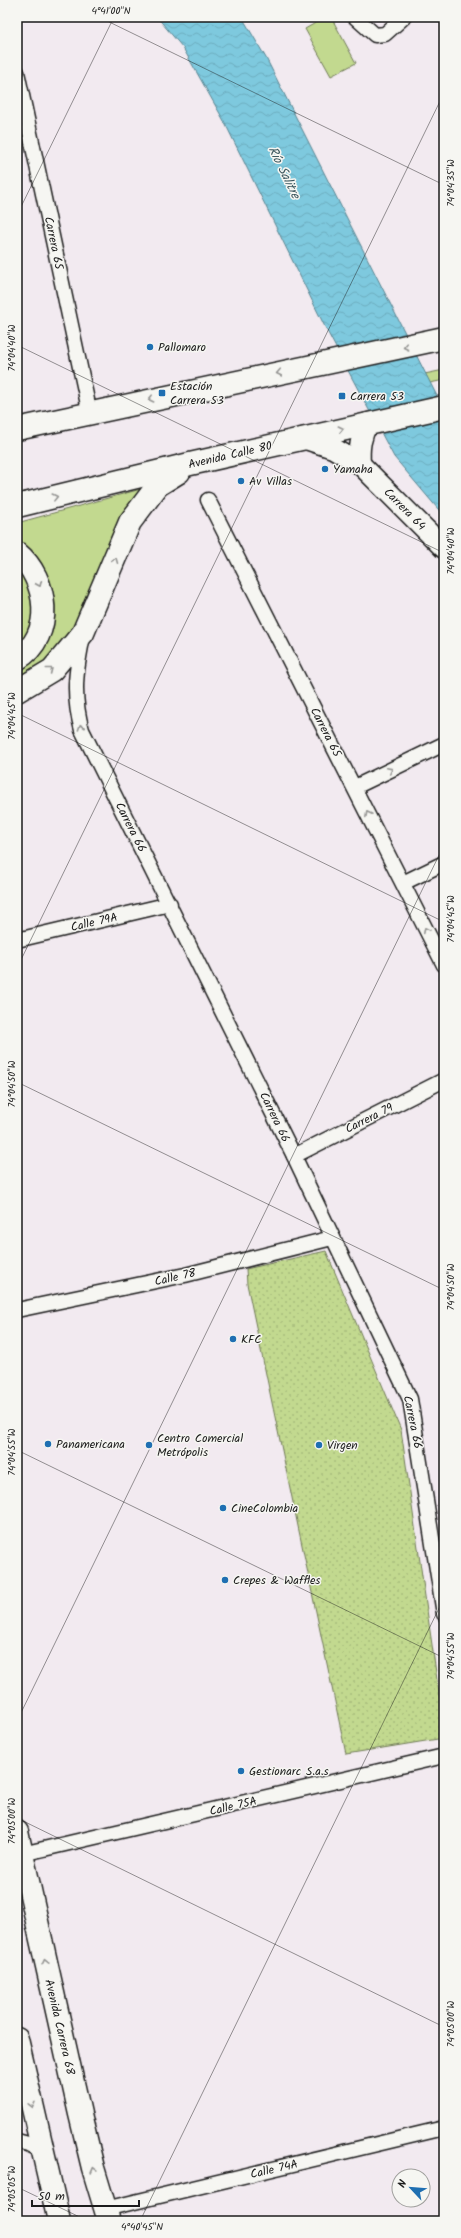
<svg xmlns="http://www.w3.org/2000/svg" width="461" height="2238" viewBox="0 0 461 2238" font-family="Kalam,sans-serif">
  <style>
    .grass { fill: #c2d98f; stroke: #6f7a56 }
    .park { fill: url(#park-dots); stroke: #6f7a56 }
    .water { fill: url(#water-waves); stroke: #578490 }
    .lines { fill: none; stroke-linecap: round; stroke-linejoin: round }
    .street-casing { stroke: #1c1c1c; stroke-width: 17 }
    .secondary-casing { stroke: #1c1c1c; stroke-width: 23 }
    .primary-casing { stroke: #1c1c1c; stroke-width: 25 }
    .highway-casing { stroke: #1c1c1c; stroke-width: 25 }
    .street { stroke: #f6f6f2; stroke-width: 14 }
    .secondary { stroke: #f6f6f2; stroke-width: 20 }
    .primary { stroke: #f6f6f2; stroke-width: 22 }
    .highway { stroke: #f6f6f2; stroke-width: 22 }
    .oneway { stroke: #949492 }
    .ticks { fill: none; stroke: #1c1c1c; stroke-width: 1; stroke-opacity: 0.45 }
    .poi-dot { fill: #1f6fb2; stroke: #f6f6f2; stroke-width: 1.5 }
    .labels { text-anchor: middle; stroke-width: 3; stroke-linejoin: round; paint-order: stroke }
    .street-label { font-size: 12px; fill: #1c1c1c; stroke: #f6f6f2 }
    .poi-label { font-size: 12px; fill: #1c1c1c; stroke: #f6f6f2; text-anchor: start }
    .water-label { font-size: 13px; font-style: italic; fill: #3e5960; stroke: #f6f6f2 }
    .neatline { fill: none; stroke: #1c1c1c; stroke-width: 1.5 }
    .ticks-label { font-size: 10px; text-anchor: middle; fill: #1c1c1c }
  </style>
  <defs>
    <pattern id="park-dots" width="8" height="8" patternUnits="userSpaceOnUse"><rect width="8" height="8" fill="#c2d98f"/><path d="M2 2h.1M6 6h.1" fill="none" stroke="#a6ba7b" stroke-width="1.8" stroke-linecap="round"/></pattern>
    <pattern id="water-waves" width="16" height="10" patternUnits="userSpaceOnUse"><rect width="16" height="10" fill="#7ec9de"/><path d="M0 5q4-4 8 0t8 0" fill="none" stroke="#6cacbe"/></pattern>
  </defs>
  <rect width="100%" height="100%" fill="#f2eaf0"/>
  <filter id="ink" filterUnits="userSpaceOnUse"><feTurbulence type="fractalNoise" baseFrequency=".025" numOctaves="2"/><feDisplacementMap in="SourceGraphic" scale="8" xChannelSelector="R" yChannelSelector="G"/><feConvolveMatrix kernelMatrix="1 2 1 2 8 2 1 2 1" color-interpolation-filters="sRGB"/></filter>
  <g filter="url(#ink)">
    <!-- grass -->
    <g class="grass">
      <path d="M326,17H331L356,63L331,76L305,29Z"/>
      <path d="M444,370V380L407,388L405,378Z"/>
      <path d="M141,489L128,506L115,531L77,620L50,662L17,683V668C26,660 39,651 46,641C67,607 49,562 17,543V523Z"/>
      <path d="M17,564L27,574L35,621L17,648Z"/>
    </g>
    <!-- park -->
    <path class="park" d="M326,1251L401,1430L444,1728V1738L346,1754L247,1284L246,1269Z"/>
    <!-- water -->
    <path class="water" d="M157,17H242L266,58L444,410V516L394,457L327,331L223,119L183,48Z"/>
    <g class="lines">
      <defs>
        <g id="street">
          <path d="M355,17L375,35L385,34L404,17"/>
          <path d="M17,72L90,414"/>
          <path d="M208,500L444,965"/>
          <path d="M83,636C76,670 72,695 82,730L294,1156L410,1399L444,1614"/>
          <path d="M355,787L444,744"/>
          <path d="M403,883L444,863"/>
          <path d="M17,940L170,904"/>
          <path d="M294,1156L444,1080"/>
          <path d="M17,1310L185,1275L332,1238"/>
          <path d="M22,1854L444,1756"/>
          <path d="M17,2141L28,2144L42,2151"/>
          <path d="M105,2209L444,2128"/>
        </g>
        <g id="secondary">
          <path d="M303,438L333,448L360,464L444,548"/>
          <path d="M360,464C359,449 360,437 368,423"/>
        </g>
        <g id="primary">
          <path d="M17,1832L80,2114L93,2168L109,2221"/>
          <path d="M17,2039L59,2221"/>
        </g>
        <g id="highway">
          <path d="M17,429L444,338"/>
          <path d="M17,506L190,464L444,407"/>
          <path d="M17,553C48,578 56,636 17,659"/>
          <path d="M17,691L52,670L83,633L130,522L158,485L179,472"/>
        </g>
      </defs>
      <!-- street casing -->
      <use href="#street" class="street-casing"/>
      <!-- secondary casing -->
      <use href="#secondary" class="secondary-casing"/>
      <!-- primary casing -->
      <use href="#primary" class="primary-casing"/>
      <!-- highway casing -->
      <use href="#highway" class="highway-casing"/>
      <!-- street -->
      <use href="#street" class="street"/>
      <!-- secondary -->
      <use href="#secondary" class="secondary"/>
      <!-- primary -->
      <use href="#primary" class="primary"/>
      <!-- highway -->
      <use href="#highway" class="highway"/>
    </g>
    <!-- one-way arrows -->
    <defs><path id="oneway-chevron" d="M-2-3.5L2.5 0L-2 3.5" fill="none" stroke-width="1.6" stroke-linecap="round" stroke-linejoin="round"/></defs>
    <g class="oneway">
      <use href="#oneway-chevron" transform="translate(406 347) rotate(168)"/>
      <use href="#oneway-chevron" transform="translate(279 373) rotate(168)"/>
      <use href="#oneway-chevron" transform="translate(151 399) rotate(167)"/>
      <use href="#oneway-chevron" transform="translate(341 429) rotate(-13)"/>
      <use href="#oneway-chevron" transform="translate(55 497) rotate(-14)"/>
      <use href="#oneway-chevron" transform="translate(115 560) rotate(-68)"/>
      <use href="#oneway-chevron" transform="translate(39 584) rotate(67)"/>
      <use href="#oneway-chevron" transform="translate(50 670) rotate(-38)"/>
      <use href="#oneway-chevron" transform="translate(81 727) rotate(-109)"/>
      <use href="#oneway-chevron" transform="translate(390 770) rotate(-26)"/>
      <use href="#oneway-chevron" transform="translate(368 814) rotate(-117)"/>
      <use href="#oneway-chevron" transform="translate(426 930) rotate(-117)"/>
      <use href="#oneway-chevron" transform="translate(45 1962) rotate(-103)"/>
      <use href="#oneway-chevron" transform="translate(32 2105) rotate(77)"/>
      <use href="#oneway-chevron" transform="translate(94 2170) rotate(-105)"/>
    </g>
  </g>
  <!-- ticks -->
  <path class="ticks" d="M99,17L444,185M17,215L114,17M17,345L444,553M17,713L444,922M17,968L444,93M17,1082L444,1290M17,1450L444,1658M17,1721L444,845M17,1818L444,2027M17,2187L88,2221M140,2221L444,1598"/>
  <!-- markers -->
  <g class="poi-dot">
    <circle cx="150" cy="347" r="4"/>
    <rect x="158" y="389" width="8" height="8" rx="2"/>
    <rect x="338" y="392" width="8" height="8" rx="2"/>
    <circle cx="325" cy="469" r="4"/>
    <circle cx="241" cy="481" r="4"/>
    <circle cx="233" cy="1339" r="4"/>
    <circle cx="48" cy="1444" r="4"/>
    <circle cx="149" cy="1445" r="4"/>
    <circle cx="319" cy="1445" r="4"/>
    <circle cx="223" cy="1508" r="4"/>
    <circle cx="225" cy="1580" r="4"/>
    <circle cx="241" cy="1771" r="4"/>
  </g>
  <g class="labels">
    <!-- street labels -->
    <g class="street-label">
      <text transform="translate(54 243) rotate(78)" y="4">Carrera 65</text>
      <text transform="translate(230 455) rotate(-13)" y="4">Avenida Calle 80</text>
      <text transform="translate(405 509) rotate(45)" y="4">Carrera 64</text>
      <text transform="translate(326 732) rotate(63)" y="4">Carrera 65</text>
      <text transform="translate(131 827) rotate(63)" y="4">Carrera 66</text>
      <text transform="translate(94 922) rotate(-13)" y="4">Calle 79A</text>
      <text transform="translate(275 1117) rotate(64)" y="4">Carrera 66</text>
      <text transform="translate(369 1118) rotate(-27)" y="4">Carrera 79</text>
      <text transform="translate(175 1277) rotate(-13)" y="4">Calle 78</text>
      <text transform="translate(413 1422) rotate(78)" y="4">Carrera 66</text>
      <text transform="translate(233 1806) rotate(-13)" y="4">Calle 75A</text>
      <text transform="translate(60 2027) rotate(77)" y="4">Avenida Carrera 68</text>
      <text transform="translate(274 2169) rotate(-13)" y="4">Calle 74A</text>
    </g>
    <!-- poi labels -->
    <g class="poi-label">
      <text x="158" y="351">Pallomaro</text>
      <text x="170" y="390">Estación<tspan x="170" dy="14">Carrera 53</tspan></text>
      <text x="350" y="400">Carrera 53</text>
      <text x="333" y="473">Yamaha</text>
      <text x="249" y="485">Av Villas</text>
      <text x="241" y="1343">KFC</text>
      <text x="157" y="1442">Centro Comercial<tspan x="157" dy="14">Metrópolis</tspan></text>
      <text x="56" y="1448">Panamericana</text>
      <text x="327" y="1449">Virgen</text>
      <text x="231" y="1512">CineColombia</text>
      <text x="233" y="1584">Crepes &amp; Waffles</text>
      <text x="249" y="1775">Gestionarc S.a.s</text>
    </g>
    <!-- water labels -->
    <g class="water-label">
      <text transform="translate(285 172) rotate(64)" y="5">Río Salitre</text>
    </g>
  </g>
  <!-- margin -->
  <rect width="461" height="2238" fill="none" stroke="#f6f6f2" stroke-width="44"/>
  <!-- north arrow -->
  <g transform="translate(411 2188) rotate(296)"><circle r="19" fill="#f6f6f2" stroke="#9f9f9c"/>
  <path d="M0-3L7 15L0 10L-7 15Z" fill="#1f6fb2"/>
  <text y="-6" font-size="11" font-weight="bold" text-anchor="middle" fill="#1c1c1c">N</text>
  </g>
  <!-- scale -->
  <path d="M32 2200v6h107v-6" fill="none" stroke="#1c1c1c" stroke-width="2"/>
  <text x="38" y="2200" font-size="12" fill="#1c1c1c" stroke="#f6f6f2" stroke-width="3" paint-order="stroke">50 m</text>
  <rect x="22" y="22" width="417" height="2194" class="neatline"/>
  <g class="ticks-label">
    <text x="111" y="14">4°41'00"N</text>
    <text transform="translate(450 183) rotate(-90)" y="4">74°04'35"W</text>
    <text transform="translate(11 348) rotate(-90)" y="4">74°04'40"W</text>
    <text transform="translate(450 551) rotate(-90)" y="4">74°04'40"W</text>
    <text transform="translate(11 716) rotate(-90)" y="4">74°04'45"W</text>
    <text transform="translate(450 919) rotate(-90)" y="4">74°04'45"W</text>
    <text transform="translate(11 1084) rotate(-90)" y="4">74°04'50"W</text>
    <text transform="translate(450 1287) rotate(-90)" y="4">74°04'50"W</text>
    <text transform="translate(11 1452) rotate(-90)" y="4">74°04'55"W</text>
    <text transform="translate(450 1656) rotate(-90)" y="4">74°04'55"W</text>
    <text transform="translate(11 1821) rotate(-90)" y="4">74°05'00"W</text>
    <text transform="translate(450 2024) rotate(-90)" y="4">74°05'00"W</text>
    <text transform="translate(11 2189) rotate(-90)" y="4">74°05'05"W</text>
    <text x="142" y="2230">4°40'45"N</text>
  </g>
</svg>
